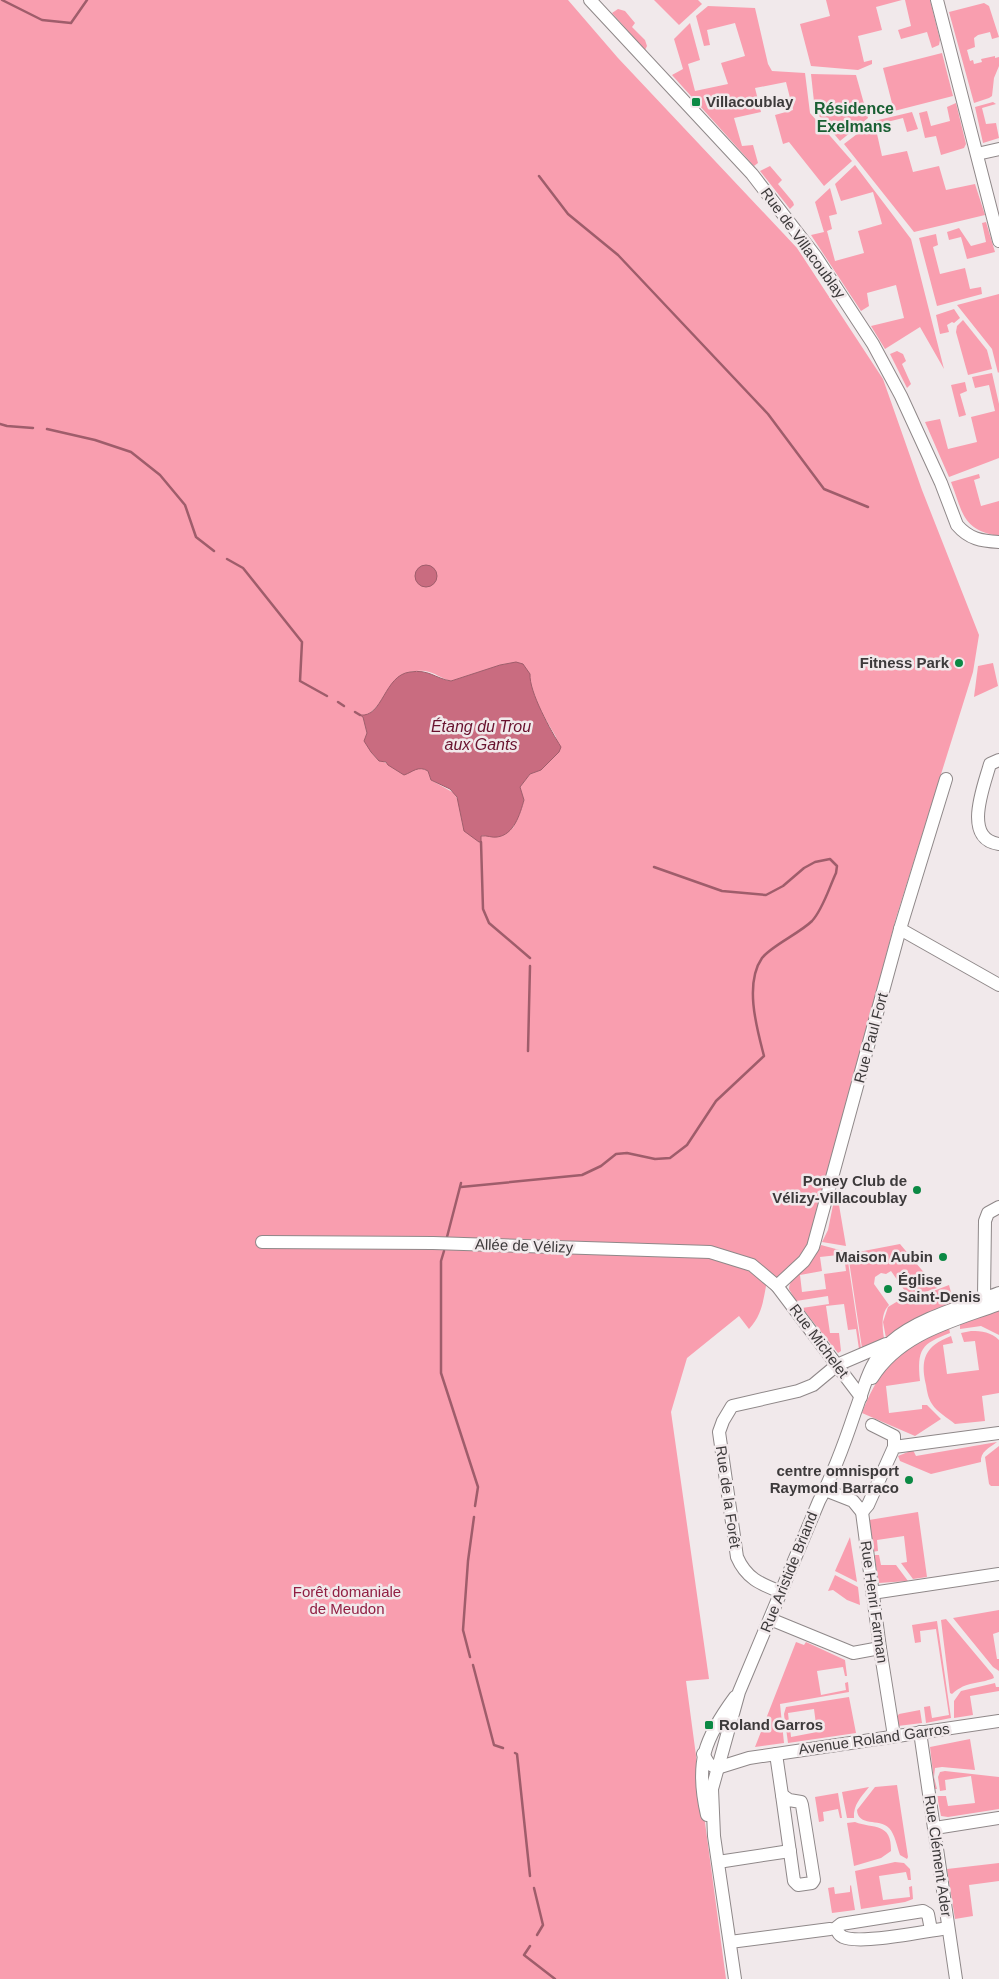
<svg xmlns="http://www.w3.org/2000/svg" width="999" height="1979" viewBox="0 0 999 1979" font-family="Arial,sans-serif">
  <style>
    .green { fill: #f99eaf; fill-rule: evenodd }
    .water { fill: #c96c80; stroke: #9f5d6b }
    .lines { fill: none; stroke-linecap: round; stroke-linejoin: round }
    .stream { stroke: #9f5d6b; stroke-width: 2.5 }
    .minor-casing { stroke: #8f8889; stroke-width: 14 }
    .minor { stroke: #fff; stroke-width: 12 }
    .poi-dot { fill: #0b8944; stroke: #f1e9eb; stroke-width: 2 }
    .labels { text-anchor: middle; stroke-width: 5; stroke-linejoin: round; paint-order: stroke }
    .poi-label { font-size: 15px; font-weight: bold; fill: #3d3a3b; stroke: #f1e9eb; text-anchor: end }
    .street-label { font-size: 15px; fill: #3d3a3b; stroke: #f1e9eb }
    .park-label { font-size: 15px; fill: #911f43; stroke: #f1e9eb }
    .neighbourhood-label { font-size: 16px; font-weight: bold; fill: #195f33; stroke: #f1e9eb }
    .water-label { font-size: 16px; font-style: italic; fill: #68122e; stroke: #f1e9eb }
  </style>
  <rect width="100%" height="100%" fill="#f1e9eb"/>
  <!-- green -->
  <g class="green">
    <path d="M0,0H568L618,58L797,248L883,379L922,490L979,635L973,672L896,918L810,1239C800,1259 787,1275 766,1286C763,1303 761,1316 749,1329L739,1316L687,1358L671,1412L709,1679L686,1681L726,1979H0ZM511,663L529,680L535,701L556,737L559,752L541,770L530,774L520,787L524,800L513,828L491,835L481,836V841L463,826L459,802L454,793L431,780L428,771C420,767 413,769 407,774C396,772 390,762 379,761L371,752L365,741L367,733L363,717C390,705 385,667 425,671C434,672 442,679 451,681L500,665Z"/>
    <path d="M654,0H698L702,4L679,25Z"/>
    <path d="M826,0H902L876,7L882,30L858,36L864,62L872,60V64L858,70L811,66L800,24L830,16Z"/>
    <path d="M905,0H930L940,40L939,45L932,48L927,32L901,39L898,30L911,26Z"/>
    <path d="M984,3L989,6L999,37L992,39L990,32L978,35L974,38L975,47L967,50L970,61L973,60L974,64L982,62L981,59L995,56V58L999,57V66L994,78L992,96L989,98L974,103L949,12Z"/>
    <path d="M708,6L755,8L768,64L772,71L805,73L810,113L852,161L824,186L789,142L783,144L775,115L793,110L786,82L755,88L761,112L734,118L742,146L753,145L758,163L754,166L672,75L683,69L674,39L690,23L700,60L688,64L695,91L728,84L721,63L745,56L735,23L707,30L710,45L704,46L696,16Z"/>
    <path d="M618,9L625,11L635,23L632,27L645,40L647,46L645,50L612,13Z"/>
    <path d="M942,53L953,96L894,111L883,68Z"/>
    <path d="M811,74L856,75L868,118L840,141L815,111Z"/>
    <path d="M993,102L996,104L982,108L986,124L996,123L999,138L983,143L975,107Z"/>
    <path d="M956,103L966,144L964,148L941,155L936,136L925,138L919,113L927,111L931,126L950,121L947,107Z"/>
    <path d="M912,112L918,129L907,132L903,118L875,125L882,156L907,151L913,172L939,166L946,190L975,184L985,215L914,232L844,144L874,121Z"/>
    <path d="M855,165L911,239L944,369L920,327L885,349L871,326L904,318L896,285L867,293L869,306L861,311L811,235L824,232L815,202L830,188L837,214L829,216L832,229L827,231L835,261L864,253L858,231L882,224L873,192L841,201L835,184Z"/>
    <path d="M770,166L782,180L778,184L793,202L794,205L790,209L760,171Z"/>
    <path d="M986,222L995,252L967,259L961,237L949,240L947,232L959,228L971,246L986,242L982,223Z"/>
    <path d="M936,234L938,245L933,247L940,274L965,268L970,289L981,287L982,294L937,306L919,238Z"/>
    <path d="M999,294V372L998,373L992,349L957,305Z"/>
    <path d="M954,309L960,318L954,323L952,322L947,325L949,332L940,334L936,315Z"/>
    <path d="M963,320L987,350L992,369L968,375L956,332L957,326Z"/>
    <path d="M897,351L903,354L906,361L902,364L911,384L907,388L890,354Z"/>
    <path d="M992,373L999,404V458L949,477L925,422L940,419L948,449L977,442L971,417L995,411L989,385L975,388L972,377Z"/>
    <path d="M965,382L967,391L960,394L966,415L959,417L951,385Z"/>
    <path d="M979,474L980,478L974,480L981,506L999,501V536C962,530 963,513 951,482Z"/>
    <path d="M993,663L998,686L974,697L978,666Z"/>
    <path d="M833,1205H839L846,1246L822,1242L828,1230Z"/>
    <path d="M900,1244L937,1288L922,1293L907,1294L891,1271L886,1274L881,1273L875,1277L874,1284L889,1305C881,1313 882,1327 884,1338L862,1348L848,1254Z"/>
    <path d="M821,1245L847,1252V1254L820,1257L822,1271L800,1275L802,1292L826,1289L824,1274L846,1271L844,1255H847L861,1348L859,1349L856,1329L848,1330L844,1304L826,1306L830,1333H839L841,1351L838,1353L802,1308L829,1304L828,1296L796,1301L789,1289C789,1275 815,1260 821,1245Z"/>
    <path d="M949,1285L955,1307L886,1338L883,1322L888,1307L908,1295H923Z"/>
    <path d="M999,1310V1335L981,1326L960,1329V1325L963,1323Z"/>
    <path d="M949,1328L950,1333C921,1344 917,1349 920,1381L886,1386L889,1413L922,1409V1405H927L941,1419L915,1436L862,1413C883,1361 899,1351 949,1328Z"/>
    <path d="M971,1331C982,1331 991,1332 999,1340V1393L982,1396L985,1421L955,1424C948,1418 937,1412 932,1404C928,1398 927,1391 926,1385C920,1359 925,1346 951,1336L953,1343L943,1345L947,1374L979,1370L975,1341L964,1342L961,1333Z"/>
    <path d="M997,1442C989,1448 980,1452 981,1462L931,1474L900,1461L898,1456L913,1450L916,1456Z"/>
    <path d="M999,1446V1486H991L989,1484L985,1457Z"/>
    <path d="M918,1512L927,1577L913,1579L901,1563L907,1562L904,1536L877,1540L878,1551L872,1552L869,1520Z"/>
    <path d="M850,1537L857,1582L835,1571Z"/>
    <path d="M874,1555H879L881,1565H896L908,1581L879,1583Z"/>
    <path d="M835,1575L858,1587L860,1605L847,1600L833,1590L828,1591Z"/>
    <path d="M999,1610V1632L993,1634L997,1659H999V1671L993,1667L953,1618Z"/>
    <path d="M946,1619L993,1675L994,1678C977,1685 968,1680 952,1694L950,1693L941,1620Z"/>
    <path d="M937,1621L951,1718L926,1723L924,1707L930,1706L932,1718L949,1715L936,1629L920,1631L921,1642L915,1643L912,1625Z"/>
    <path d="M796,1642L804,1645L806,1642L845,1660L847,1676H845L843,1667L817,1671L821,1695L846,1690L845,1683L848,1682L849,1692L780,1704L784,1743L755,1747Z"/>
    <path d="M995,1683L996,1687H999V1691L970,1696L973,1715L954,1718V1701L961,1691Z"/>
    <path d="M849,1697L856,1733L788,1743L786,1728H790L791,1737L817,1732L814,1709L788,1713L789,1722L785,1723L784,1714L786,1707Z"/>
    <path d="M920,1710L922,1723L898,1726L897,1717L899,1714Z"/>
    <path d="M970,1739L975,1770L942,1767L935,1768L934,1777L937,1789H935L930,1747Z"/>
    <path d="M945,1771L999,1777V1809L948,1817L941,1816L937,1796H946L948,1806L975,1803L971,1776L945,1780L946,1790L940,1791L938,1777L940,1772Z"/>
    <path d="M897,1785L908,1857L907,1859L900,1855C897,1847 895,1834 889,1828C879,1818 858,1827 857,1810L875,1787Z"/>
    <path d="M869,1787C861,1797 853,1805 854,1818H847L842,1792Z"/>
    <path d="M838,1793L842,1818H840L838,1809L823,1812L824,1821L819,1822L815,1797Z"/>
    <path d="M855,1822C873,1829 892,1822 891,1851L881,1858L854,1866L847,1823Z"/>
    <path d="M895,1862L904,1863L910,1869L911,1880H908L906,1872L879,1876L883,1900L910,1897L909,1887L912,1886L913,1899L905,1902L861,1909L855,1871Z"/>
    <path d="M999,1863V1881L969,1885L973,1916L955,1919L947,1869Z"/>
    <path d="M851,1885L855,1910L832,1913L828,1888L834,1887L835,1894L850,1892V1886Z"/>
  </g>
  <!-- water -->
  <g class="water">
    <circle cx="426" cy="576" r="11"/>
    <path d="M516,662L523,664L530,674C529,692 551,731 561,747L559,752L541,770L530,774L520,787L524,800C520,814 514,835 497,837C492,838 487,835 481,836V842H479L464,831L457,797L450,789L431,780L428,771C418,765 413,772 404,775L388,765L386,762L379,761L371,752L364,741L367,733L363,717L360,715C383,718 384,675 410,672C429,669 434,678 451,681L500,665Z"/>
  </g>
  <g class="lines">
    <!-- stream -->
    <g class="stream">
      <path d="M2,0L42,20L71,23L87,0"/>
      <path d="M539,176L568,214L618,255L768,414L824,489L868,507"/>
      <path d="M0,424L7,426L33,428"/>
      <path d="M47,429L95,440L131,452L160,475L185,505L196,537L214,551"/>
      <path d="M227,559L243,568L302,642L300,681L327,696"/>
      <path d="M338,702L344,706"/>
      <path d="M355,712L360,715"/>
      <path d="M481,842L483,909L489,923L530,958"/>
      <path d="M528,1051L530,966"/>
      <path d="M461,1187L582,1175L601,1166L616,1154L627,1153L655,1159L670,1158L687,1145L716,1101L764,1056C757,1029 744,984 762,958C771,946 800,933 812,921C823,909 829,888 836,873L837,866L830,859L815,862L804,868L783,886L766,895L722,891L654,867"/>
      <path d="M447,1237L461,1183"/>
      <path d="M444,1251L441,1261V1373L478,1487L475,1506"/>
      <path d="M470,1657L463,1630L468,1561L474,1517"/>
      <path d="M473,1665L494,1745L503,1748"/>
      <path d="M515,1753L517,1754L530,1876"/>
      <path d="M534,1888L543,1925L537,1935"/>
      <path d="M530,1946L524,1955L555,1979"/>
    </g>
    <defs>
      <g id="minor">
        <path d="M590,0L752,174L816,257L873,344L901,396L941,483L957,525C969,539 981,541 999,542"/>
        <path d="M937,0L999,241"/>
        <path d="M977,154L999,149"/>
        <path d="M999,760L990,764C984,786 962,839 999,844"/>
        <path d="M900,929L999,985"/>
        <path d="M262,1242L433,1243L710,1252L752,1265L777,1286L861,1397"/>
        <path d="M777,1286L804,1261L813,1247L900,929L946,779"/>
        <path d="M986,1306L984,1297L985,1221L988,1213L999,1207"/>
        <path d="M872,1378C900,1333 953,1321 999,1304"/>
        <path d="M872,1425L894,1436V1447"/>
        <path d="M825,1490L853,1501L862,1512L880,1648L894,1736"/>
        <path d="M862,1512L868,1505L894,1447L999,1433"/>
        <path d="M781,1592C760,1584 746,1578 737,1557L719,1432L723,1421L732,1406L798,1391L813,1385L837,1365L886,1344"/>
        <path d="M872,1593L999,1574"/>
        <path d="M770,1619L853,1653L880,1648"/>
        <path d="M920,1732L956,1979"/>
        <path d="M703,1754L709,1764L717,1768L749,1758L999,1721"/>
        <path d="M776,1754L782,1795"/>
        <path d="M782,1795L789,1800L801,1802L802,1805L814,1880L812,1883L798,1885L794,1881Z"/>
        <path d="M707,1815C695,1763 704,1739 735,1697"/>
        <path d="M935,1828L999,1818"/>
        <path d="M718,1862L790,1851"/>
        <path d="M931,1930L928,1914L923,1911L841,1924L836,1928C837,1931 839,1935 843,1937C860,1945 927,1931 948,1928"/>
        <path d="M730,1942L830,1929"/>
        <path d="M735,1979L714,1836L712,1789L739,1692L819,1501C834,1473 845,1442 855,1412C865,1386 869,1361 891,1342C918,1318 965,1306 999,1293"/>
      </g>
    </defs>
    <!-- minor casing -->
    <use href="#minor" class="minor-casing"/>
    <!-- minor -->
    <use href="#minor" class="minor"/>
  </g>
  <!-- markers -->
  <g class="poi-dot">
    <rect x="691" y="97" width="10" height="10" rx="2.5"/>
    <circle cx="959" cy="663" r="5"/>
    <circle cx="917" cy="1190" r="5"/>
    <circle cx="943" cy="1257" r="5"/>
    <circle cx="888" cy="1289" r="5"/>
    <circle cx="909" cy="1480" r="5"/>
    <rect x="704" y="1720" width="10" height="10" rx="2.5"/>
  </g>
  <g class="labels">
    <!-- poi labels -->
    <g class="poi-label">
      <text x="706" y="107" text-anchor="start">Villacoublay</text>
      <text x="949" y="668">Fitness Park</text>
      <text x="907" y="1186">Poney Club de<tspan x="907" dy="17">Vélizy-Villacoublay</tspan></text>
      <text x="933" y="1262">Maison Aubin</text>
      <text x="898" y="1285" text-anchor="start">Église<tspan x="898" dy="17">Saint-Denis</tspan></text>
      <text x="899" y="1476">centre omnisport<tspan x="899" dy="17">Raymond Barraco</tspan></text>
      <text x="719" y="1730" text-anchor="start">Roland Garros</text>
    </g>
    <!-- street labels -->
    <g class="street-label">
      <text transform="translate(803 243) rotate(54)" y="5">Rue de Villacoublay</text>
      <text transform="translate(871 1038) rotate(-75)" y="5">Rue Paul Fort</text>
      <text transform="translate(524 1246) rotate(2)" y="5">Allée de Vélizy</text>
      <text transform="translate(819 1341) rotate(53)" y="5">Rue Michelet</text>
      <text transform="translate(728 1497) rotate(82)" y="5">Rue de la Forêt</text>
      <text transform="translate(789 1572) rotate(-68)" y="5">Rue Aristide Briand</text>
      <text transform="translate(874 1602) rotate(82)" y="5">Rue Henri Farman</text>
      <text transform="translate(874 1739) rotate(-8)" y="5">Avenue Roland Garros</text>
      <text transform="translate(938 1856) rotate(82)" y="5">Rue Clément Ader</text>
    </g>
    <!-- park labels -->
    <g class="park-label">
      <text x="347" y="1597">Forêt domaniale<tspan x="347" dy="17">de Meudon</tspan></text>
    </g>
    <!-- neighbourhood labels -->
    <g class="neighbourhood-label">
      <text x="854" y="114">Résidence<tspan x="854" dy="18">Exelmans</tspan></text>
    </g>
    <!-- water labels -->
    <g class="water-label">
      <text x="481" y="732">Étang du Trou<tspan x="481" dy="18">aux Gants</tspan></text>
    </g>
  </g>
</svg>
